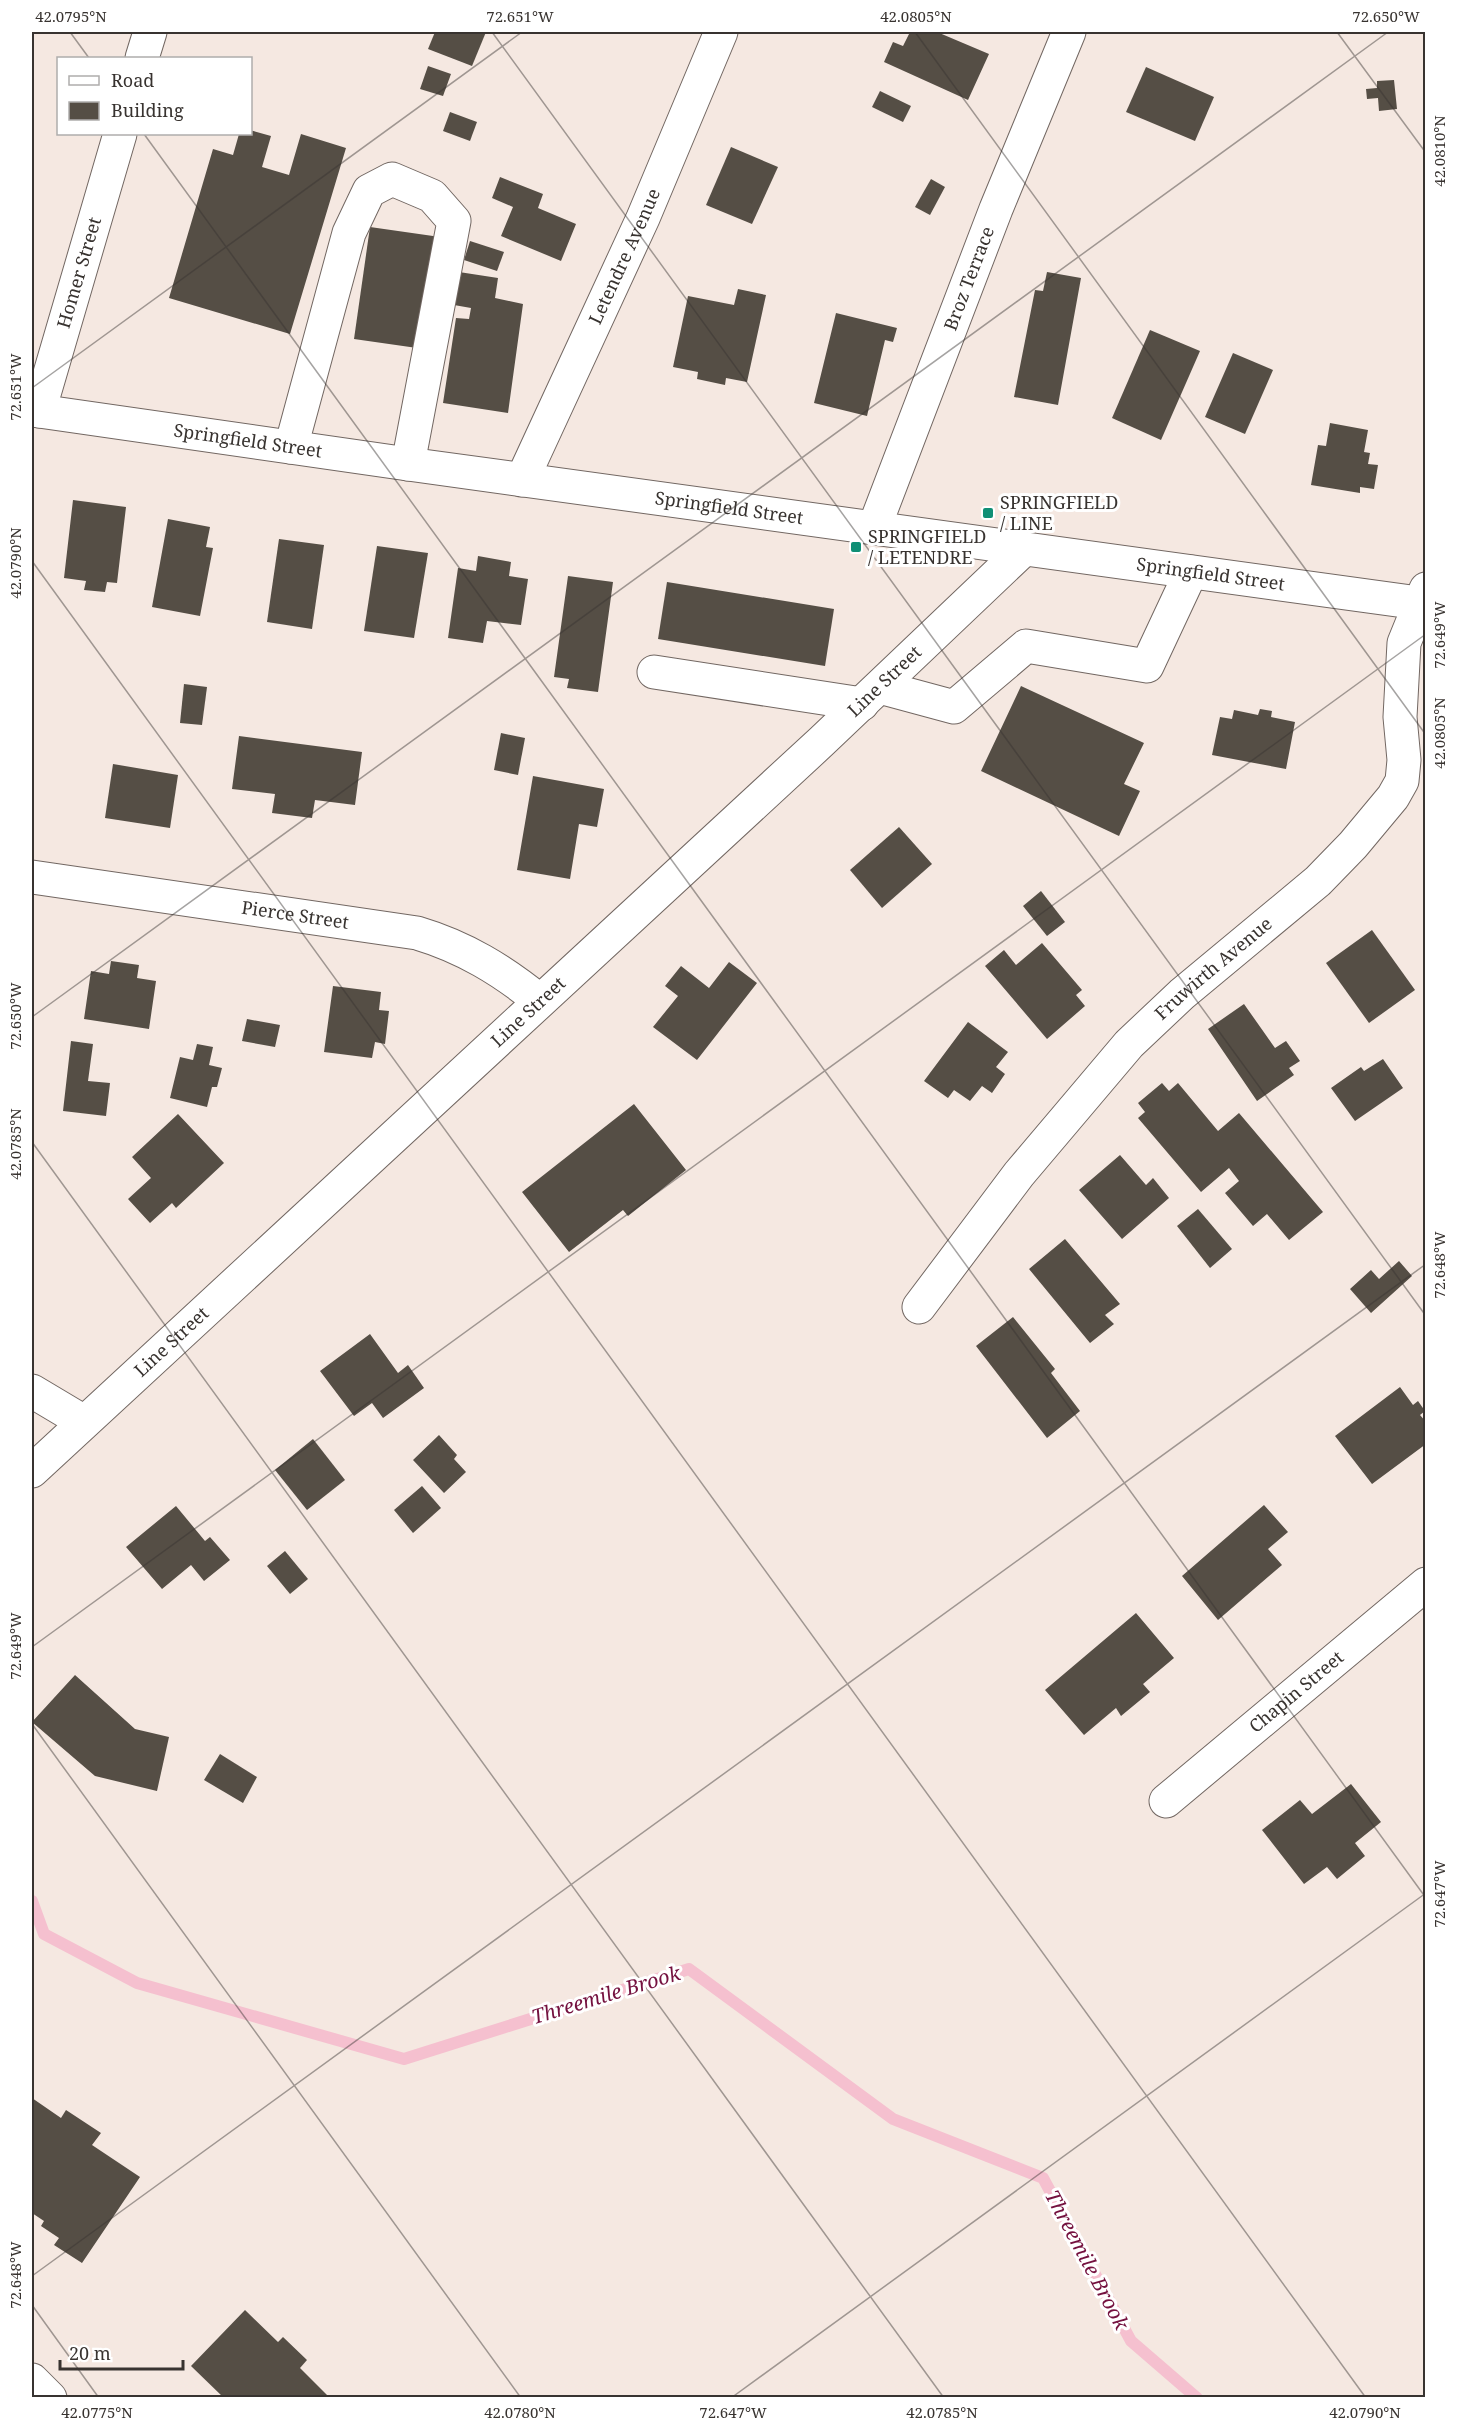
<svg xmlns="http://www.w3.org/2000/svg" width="1457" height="2429" viewBox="0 0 1457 2429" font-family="'Noto Serif',serif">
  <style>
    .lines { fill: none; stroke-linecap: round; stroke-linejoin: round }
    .stream { stroke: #f5c0cf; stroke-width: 12 }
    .building { fill: #554e45 }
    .minor-casing { stroke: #726762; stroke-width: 35 }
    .major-casing { stroke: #726762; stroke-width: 35 }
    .minor { stroke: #fff; stroke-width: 33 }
    .major { stroke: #fff; stroke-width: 33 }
    .ticks { fill: none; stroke: #383330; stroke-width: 1.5; stroke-opacity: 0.45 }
    .poi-dot { fill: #0f8f75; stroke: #fff; stroke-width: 2 }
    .labels { text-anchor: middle; stroke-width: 6; stroke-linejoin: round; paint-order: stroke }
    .street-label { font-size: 18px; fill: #383330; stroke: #fff }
    .poi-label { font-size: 18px; fill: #383330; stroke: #fff; text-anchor: start }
    .water-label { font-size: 20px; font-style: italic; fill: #74113f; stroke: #fff }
    .neatline { fill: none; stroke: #383330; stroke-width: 2 }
    .ticks-label { font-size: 15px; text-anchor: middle; fill: #383330 }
  </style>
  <rect width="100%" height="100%" fill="#f5e8e1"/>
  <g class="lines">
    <!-- stream -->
    <path class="stream" d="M32,1901L44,1934L137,1983L404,2059L689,1969L893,2119L1043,2178L1131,2341L1197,2398"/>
  </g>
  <!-- building -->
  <g class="building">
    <path d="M435,32H486L472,66L428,49Z"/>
    <path d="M910,32H937L989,54L968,100L884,62L893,42L903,46Z"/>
    <path d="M428,66L451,74L443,96L420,89Z"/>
    <path d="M1146,67L1214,97L1195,141L1126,112Z"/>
    <path d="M1394,80L1397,109L1379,111L1378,98L1367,99L1366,89L1377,88V81Z"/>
    <path d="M880,91L911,106L903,122L872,107Z"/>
    <path d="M450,112L477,122L470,141L443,131Z"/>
    <path d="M250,130L271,136L262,167L289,175L301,134L346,148L290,334L169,298L213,149L233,155L239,134H250Z"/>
    <path d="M731,147L778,167L752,224L706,205Z"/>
    <path d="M500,177L543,194L538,208L576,224L561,261L501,236L513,207L492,198Z"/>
    <path d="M931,179L945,187L930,215L915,207Z"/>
    <path d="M370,227L440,237L424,349L354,339Z"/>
    <path d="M470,241L504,252L497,271L464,260Z"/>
    <path d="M459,272L498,278L495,298L523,304L508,413L443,403L456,318L469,319L471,308L454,305Z"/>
    <path d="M1047,272L1081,278L1058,405L1014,397L1035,290L1043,291Z"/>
    <path d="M738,289L766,295L747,382L726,378L725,385L697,379L698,372L673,367L688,296L734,305Z"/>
    <path d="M836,313L897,328L893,342L885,340L867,416L814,403Z"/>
    <path d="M1150,330L1200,351L1161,440L1112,418Z"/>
    <path d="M1233,353L1273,370L1245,434L1205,417Z"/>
    <path d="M1330,423L1368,430L1364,452L1370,453L1368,464L1378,465L1374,489L1360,487V493L1311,485L1318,445L1326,446Z"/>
    <path d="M73,500L126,507L117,583L107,582L105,592L84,590L86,581L64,578Z"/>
    <path d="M168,519L210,527L206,547L213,548L200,616L152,607Z"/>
    <path d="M279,539L324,545L312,629L267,622Z"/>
    <path d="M377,546L428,553L414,638L364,631Z"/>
    <path d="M478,556L511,562L509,576L528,579L521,625L487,621L483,643L448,638L458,568L476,571Z"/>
    <path d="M568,576L613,582L598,692L567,688L569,679L554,677Z"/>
    <path d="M667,582L834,609L825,666L658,639Z"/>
    <path d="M184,684L207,687L202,725L180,723Z"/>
    <path d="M1021,686L1144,743L1124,784L1140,791L1119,836L981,771Z"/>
    <path d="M1260,709L1272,711L1271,717L1295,722L1286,769L1212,755L1220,717L1232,719L1234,710L1258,715Z"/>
    <path d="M501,733L525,738L518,775L494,770Z"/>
    <path d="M239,736L362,752L355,805L315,800L312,818L272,813L275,794L232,789Z"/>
    <path d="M113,764L178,775L170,828L105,818Z"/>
    <path d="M533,776L604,789L597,827L579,824L570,879L517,870Z"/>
    <path d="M899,827L932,864L882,908L850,870Z"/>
    <path d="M1041,891L1065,922L1047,936L1023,906Z"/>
    <path d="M1372,930L1415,990L1369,1023L1326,963Z"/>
    <path d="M1042,943L1082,990L1076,995L1085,1006L1047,1039L985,966L1004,950L1016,965Z"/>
    <path d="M111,961L139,965L137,978L156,981L149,1029L84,1019L91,971L109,974Z"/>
    <path d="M729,962L757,983L697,1060L653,1027L678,996L665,986L681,966L709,988Z"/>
    <path d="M333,986L381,992L379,1010L389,1011L385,1044L375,1042L372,1058L324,1052Z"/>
    <path d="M1244,1004L1275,1048L1286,1041L1300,1061L1289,1068L1294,1075L1257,1101L1208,1029Z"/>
    <path d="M247,1019L280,1025L275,1047L242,1041Z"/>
    <path d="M968,1022L1008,1052L996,1067L1005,1074L992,1093L982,1086L970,1101L954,1090L948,1098L924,1081Z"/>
    <path d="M71,1041L93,1044L88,1081L110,1083L106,1116L63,1111Z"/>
    <path d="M197,1044L213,1047L209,1065L222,1068L217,1087H212L207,1107L170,1098L180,1057L193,1060Z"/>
    <path d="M1383,1059L1403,1088L1355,1121L1331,1088L1361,1067L1364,1071Z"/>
    <path d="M1162,1083L1169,1091L1178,1083L1218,1131L1239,1113L1323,1212L1289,1240L1267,1214L1253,1226L1225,1193L1239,1181L1229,1168L1201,1192L1138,1118L1145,1112L1138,1103Z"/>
    <path d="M634,1104L686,1170L628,1216L623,1210L569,1252L522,1192Z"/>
    <path d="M178,1114L224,1163L176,1208L172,1203L150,1223L128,1199L151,1178L132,1157Z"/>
    <path d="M1120,1155L1146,1185L1153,1178L1169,1198L1122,1239L1079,1190Z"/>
    <path d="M1198,1209L1232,1249L1210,1268L1177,1226Z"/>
    <path d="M1065,1239L1120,1304L1105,1315L1114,1324L1090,1343L1029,1269Z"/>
    <path d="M1399,1261L1412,1276L1371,1313L1350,1289L1371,1270L1379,1279Z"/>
    <path d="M1013,1317L1055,1369L1051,1373L1080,1411L1047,1438L976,1346Z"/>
    <path d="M370,1334L398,1373L408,1365L424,1388L383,1418L372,1403L354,1416L320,1371Z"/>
    <path d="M1400,1387L1413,1405L1418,1401L1425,1411L1420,1415L1426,1422V1444L1372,1484L1335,1436Z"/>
    <path d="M439,1435L457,1455L454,1459L466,1472L444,1493L413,1460Z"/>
    <path d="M313,1439L345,1480L307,1510L275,1470Z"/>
    <path d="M422,1486L441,1508L413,1533L394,1510Z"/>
    <path d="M1264,1505L1288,1532L1268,1549L1282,1565L1218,1620L1182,1576Z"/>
    <path d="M176,1506L205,1541L210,1537L230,1560L204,1581L191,1565L162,1589L126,1547Z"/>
    <path d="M285,1551L308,1579L290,1594L267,1566Z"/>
    <path d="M1136,1613L1174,1658L1143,1684L1150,1692L1121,1716L1116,1708L1084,1735L1045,1690Z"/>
    <path d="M75,1675L135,1729L169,1737L157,1791L95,1776L32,1722Z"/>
    <path d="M220,1754L257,1777L243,1803L204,1780Z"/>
    <path d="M1351,1784L1381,1822L1355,1843L1365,1856L1337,1879L1327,1867L1304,1884L1262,1830L1300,1800L1312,1814Z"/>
    <path d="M32,2098L61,2118L66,2110L101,2133L92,2145L140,2177L82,2263L54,2245L59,2238L41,2226L44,2221L32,2213Z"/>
    <path d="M245,2310L278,2342L283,2337L307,2360L300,2368L330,2398H224L191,2366Z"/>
  </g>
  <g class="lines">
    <defs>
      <g id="minor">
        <path d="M142,58L150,32"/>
        <path id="s1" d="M39,411L120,134"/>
        <path d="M291,447L349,233L369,191L392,179L432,196L454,221L408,464"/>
        <path id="s2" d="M522,480L643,218L721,32"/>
        <path id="s3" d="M874,528L996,209L1069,32"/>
        <path d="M654,672L862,704"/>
        <path d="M880,687L954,707L1026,646L1147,666L1191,572"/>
        <path id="s4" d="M32,877L417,933C464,947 502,970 540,1001"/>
        <path id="s5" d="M919,1307L1019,1174L1129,1044L1182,994L1318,881L1353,845L1393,797L1402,781L1404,760L1400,717L1404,643L1426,589"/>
        <path d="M32,1391L84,1422"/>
        <path id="s6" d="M32,1471L822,741L1024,549"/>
        <path id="s7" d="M1166,1801L1426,1584"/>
        <path d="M32,2380L50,2398"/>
      </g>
      <g id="major">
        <path id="s8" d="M32,410L408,464L1426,604"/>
      </g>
    </defs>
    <!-- minor casing -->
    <use href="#minor" class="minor-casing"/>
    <!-- major casing -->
    <use href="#major" class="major-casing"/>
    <!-- minor -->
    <use href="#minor" class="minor"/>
    <!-- major -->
    <use href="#major" class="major"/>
  </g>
  <!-- ticks -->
  <path class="ticks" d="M70,32L89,58M492,32L1426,1316M915,32L1426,735M1337,32L1426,153M144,134L1426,1898M32,388L522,32M32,561L1366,2398M32,1017L1388,32M32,1142L944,2398M32,1647L1426,634M32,1724L521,2398M32,2276L1426,1264M32,2305L99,2398M731,2398L1426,1893"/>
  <!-- markers -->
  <g class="poi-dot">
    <rect x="982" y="507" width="12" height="12" rx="3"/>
    <rect x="850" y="541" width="12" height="12" rx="3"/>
  </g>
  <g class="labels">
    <!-- street labels -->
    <g class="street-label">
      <text dy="6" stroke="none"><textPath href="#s2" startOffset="246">Letendre Avenue</textPath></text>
      <text dy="6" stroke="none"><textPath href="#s1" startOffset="144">Homer Street</textPath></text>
      <text dy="6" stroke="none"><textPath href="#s3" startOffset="267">Broz Terrace</textPath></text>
      <text dy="6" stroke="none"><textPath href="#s8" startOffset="218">Springfield Street</textPath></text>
      <text dy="6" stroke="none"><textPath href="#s8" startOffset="704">Springfield Street</textPath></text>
      <text dy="6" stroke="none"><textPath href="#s8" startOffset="1190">Springfield Street</textPath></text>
      <text dy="6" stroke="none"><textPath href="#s6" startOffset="1162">Line Street</textPath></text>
      <text dy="6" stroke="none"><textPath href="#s4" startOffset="266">Pierce Street</textPath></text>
      <text dy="6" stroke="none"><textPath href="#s5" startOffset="450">Fruwirth Avenue</textPath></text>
      <text dy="6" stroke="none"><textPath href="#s6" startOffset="676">Line Street</textPath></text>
      <text dy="6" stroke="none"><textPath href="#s6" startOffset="190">Line Street</textPath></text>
      <text dy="6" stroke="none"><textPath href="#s7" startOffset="170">Chapin Street</textPath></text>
    </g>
    <!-- poi labels -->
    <g class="poi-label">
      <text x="1000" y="509">SPRINGFIELD<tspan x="1000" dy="21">/ LINE</tspan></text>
      <text x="868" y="543">SPRINGFIELD<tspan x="868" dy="21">/ LETENDRE</tspan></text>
    </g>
    <!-- water labels -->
    <g class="water-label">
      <text transform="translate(606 1995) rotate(-17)" y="7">Threemile Brook</text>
      <text transform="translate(1087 2260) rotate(62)" y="7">Threemile Brook</text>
    </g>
  </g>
  <!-- border -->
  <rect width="1457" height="2429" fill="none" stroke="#ffffff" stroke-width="66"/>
  <!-- legend -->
  <rect x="57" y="57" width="195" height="78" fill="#ffffff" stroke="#afadac" stroke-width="1.5"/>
  <rect x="69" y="76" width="30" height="9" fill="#ffffff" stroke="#afadac" stroke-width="1.5"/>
  <text x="111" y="87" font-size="18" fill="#383330">Road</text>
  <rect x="69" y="102" width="30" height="18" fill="#554e45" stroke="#afadac" stroke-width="1.5"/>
  <text x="111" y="117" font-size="18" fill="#383330">Building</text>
  <!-- scale -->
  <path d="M60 2360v9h123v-9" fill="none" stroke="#383330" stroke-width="3"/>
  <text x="69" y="2360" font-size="18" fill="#383330" stroke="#ffffff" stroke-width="4.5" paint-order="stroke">20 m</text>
  <rect x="33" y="33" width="1391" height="2363" class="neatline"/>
  <g class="ticks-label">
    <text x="71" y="22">42.0795°N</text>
    <text x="520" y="22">72.651°W</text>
    <text x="916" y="22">42.0805°N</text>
    <text x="1386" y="22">72.650°W</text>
    <text transform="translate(1440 151) rotate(-90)" y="5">42.0810°N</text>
    <text transform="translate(16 387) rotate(-90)" y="5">72.651°W</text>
    <text transform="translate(16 563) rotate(-90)" y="5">42.0790°N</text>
    <text transform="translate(1440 635) rotate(-90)" y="5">72.649°W</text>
    <text transform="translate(1440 733) rotate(-90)" y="5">42.0805°N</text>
    <text transform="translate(16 1016) rotate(-90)" y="5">72.650°W</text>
    <text transform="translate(16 1144) rotate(-90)" y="5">42.0785°N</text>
    <text transform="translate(1440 1265) rotate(-90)" y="5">72.648°W</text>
    <text transform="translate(16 1646) rotate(-90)" y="5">72.649°W</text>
    <text transform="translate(1440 1894) rotate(-90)" y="5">72.647°W</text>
    <text transform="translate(16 2275) rotate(-90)" y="5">72.648°W</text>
    <text x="97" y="2418">42.0775°N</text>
    <text x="520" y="2418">42.0780°N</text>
    <text x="733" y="2418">72.647°W</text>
    <text x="942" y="2418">42.0785°N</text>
    <text x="1365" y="2418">42.0790°N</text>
  </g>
</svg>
